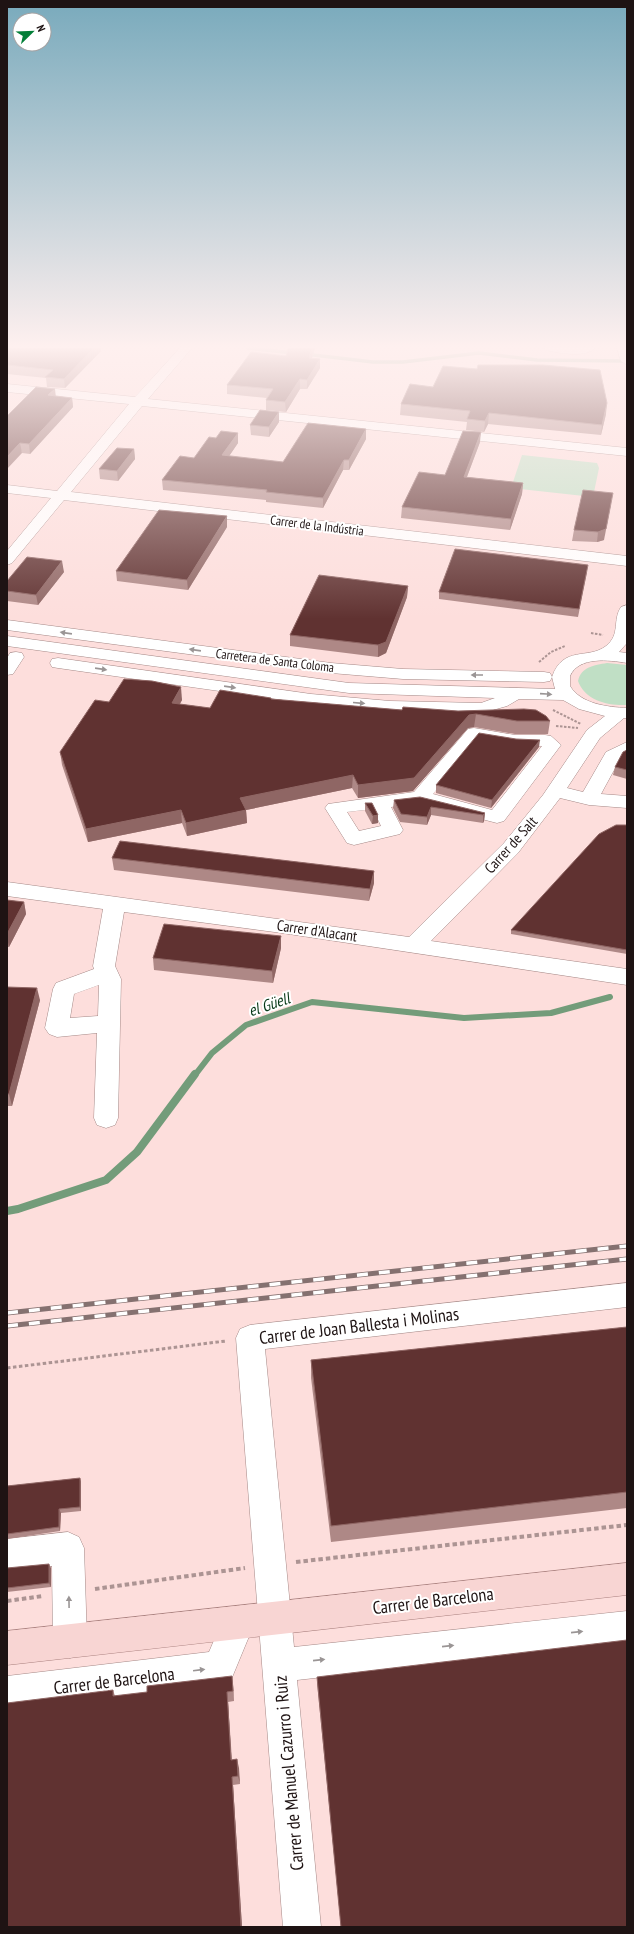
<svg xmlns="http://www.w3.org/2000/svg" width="634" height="1934" viewBox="0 0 634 1934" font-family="'PT Sans Narrow',sans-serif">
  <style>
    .green { fill: #c0dfc5 }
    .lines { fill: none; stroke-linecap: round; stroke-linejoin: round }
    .stream-far2 { stroke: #739c7a; stroke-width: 3.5 }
    .stream-far1 { stroke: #739c7a; stroke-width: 6 }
    .stream { stroke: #739c7a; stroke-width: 8 }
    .minor-casing { stroke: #a58987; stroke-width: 1 }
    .major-casing { stroke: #a87f7d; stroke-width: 1 }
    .path-far2 { stroke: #ac9493; stroke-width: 2; stroke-dasharray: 2.5 1.5; stroke-linecap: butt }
    .path-far1 { stroke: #ac9493; stroke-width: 3; stroke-dasharray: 3.5 2.5; stroke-linecap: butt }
    .path { stroke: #ac9493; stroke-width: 4; stroke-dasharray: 4.5 3; stroke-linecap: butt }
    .minor { fill: #fff; fill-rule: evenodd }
    .major { fill: #f8d5d3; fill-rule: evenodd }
    .rail-casing { stroke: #857170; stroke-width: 5 }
    .rail { stroke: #fff; stroke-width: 3.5; stroke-dasharray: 11; stroke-linecap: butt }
    .wall { fill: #ae8886 }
    .shaded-wall { fill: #8f6664 }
    .building { fill: #603231; stroke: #8f6664 }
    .oneway { fill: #9a9595 }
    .labels { text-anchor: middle; stroke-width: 4; stroke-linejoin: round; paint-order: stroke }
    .far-street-label { font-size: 13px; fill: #1e1313; stroke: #fff }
    .street-label { font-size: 15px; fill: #1e1313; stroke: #fff }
    .water-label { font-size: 16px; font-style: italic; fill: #073817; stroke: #fff }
    .near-street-label { font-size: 18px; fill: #1e1313; stroke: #fff }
  </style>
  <rect width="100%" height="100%" fill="#fddedc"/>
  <!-- green -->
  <g class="green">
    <path d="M522,455L597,463L599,468L593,497L511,488Z"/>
    <path d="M607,663L627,665V705C609,706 585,701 578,681C581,667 594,665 607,663Z"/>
  </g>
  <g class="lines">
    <!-- stream-far2 -->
    <g class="stream-far2">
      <path d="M248,348L294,353"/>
      <path d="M305,354L373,362H403L479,353L537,360L627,361"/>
    </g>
    <!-- stream-far1 -->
    <path class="stream-far1" d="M195,1075L212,1053L246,1025L312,1002L464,1018L551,1013L610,997"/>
    <!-- stream -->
    <path class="stream" d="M7,1211L18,1209L106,1180L137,1152L195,1074"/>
    <defs>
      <g id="minor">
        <path d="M180,348H192L148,399L627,448V456L142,406L71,492L627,556V566L64,500L12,563L7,565V551L51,498L7,493V485L57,491L129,404L7,392V384L135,397Z"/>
        <path d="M544,348H595C587,358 557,353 546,350Z"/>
        <path d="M617,348H627V365L621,361Z"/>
        <path d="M627,605V643L619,652L627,653V663C609,660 579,656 570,676V686C581,704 607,707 627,708V718H624L600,738L567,788L583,792L606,752L627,742V756L620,759L601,794L627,796V808L589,805L560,798L518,853L431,941L627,969V985L282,933L124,912L115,966L121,979L118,1118L115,1125L106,1128L97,1125L94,1118L97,1033L57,1037L49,1034L45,1028L53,989L56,983L94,969L93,966L103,909L7,896V882L409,937L504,843L543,795L587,730L605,716L579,709L563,700L519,699L507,706L482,713L390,711L311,704L58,668L52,667L50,663L52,659L58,658L311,694L390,701L481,703L495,698L349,693L7,646V636L349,683L555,689L552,677L550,681L544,682L403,679L331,673L7,630V620L331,663L403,669L544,672L550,673L552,677C563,645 588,660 606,646C621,634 612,620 621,607ZM99,985L98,1016L70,1018L74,994Z"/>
        <path d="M16,652L22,653L24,657L13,674L7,675V658L10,653Z"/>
        <path d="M474,728L515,735H545L551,736L561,745L504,821L497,823L420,803L391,807L403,830L400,834L354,845L347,843L325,808L328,804L414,792L468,729ZM478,739L515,745L542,746L492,810L433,794ZM373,809L381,826L359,831L347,812Z"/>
        <path d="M627,1283V1307L265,1349L294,1647L627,1611V1643L297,1680L321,1927H283L236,1338L240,1329L250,1325Z"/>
        <path d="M68,1532L79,1537L84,1548L87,1641L82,1653L70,1658L58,1653L53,1641L52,1566L7,1571V1539Z"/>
        <path d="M239,1606L251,1610L255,1622L231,1680L219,1685L7,1710V1676L209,1652L227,1610Z"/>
      </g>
      <path id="major" d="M627,1563V1595L7,1665V1631Z"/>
    </defs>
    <!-- minor casing -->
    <use href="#minor" class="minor-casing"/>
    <!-- major casing -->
    <use href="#major" class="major-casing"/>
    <!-- path-far2 -->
    <g class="path-far2">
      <path d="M591,633L603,635"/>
      <path d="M539,662L551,652L565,646"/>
      <path d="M553,710L581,724"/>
      <path d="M556,726L578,728"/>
    </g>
    <!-- path-far1 -->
    <path class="path-far1" d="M7,1368L226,1341"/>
    <!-- path -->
    <g class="path">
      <path d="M296,1562L627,1525"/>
      <path d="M95,1589L245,1568"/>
      <path d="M7,1601L43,1596"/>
    </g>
    <!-- minor -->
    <use href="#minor" class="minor"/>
    <!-- major -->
    <use href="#major" class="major"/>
    <defs>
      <g id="rail">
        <path d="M7,1313L627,1246"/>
        <path d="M7,1326L627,1259"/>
      </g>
    </defs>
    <!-- rail casing -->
    <use href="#rail" class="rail-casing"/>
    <!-- rail -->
    <use href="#rail" class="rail"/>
  </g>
  <!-- wall -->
  <g class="wall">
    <path d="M7,348L101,351L65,388L47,387L46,378L7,374Z"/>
    <path d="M288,348H315L312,358L320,368L307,389H300L286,412L266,410V400L267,398L227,394V385L286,356Z"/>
    <path d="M56,396L72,398L73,407L30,454L22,453L7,416Z"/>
    <path d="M401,404L606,414L601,435L488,424L484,432L466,430L467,422L400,415Z"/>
    <path d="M279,422L269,437L251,435L250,425Z"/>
    <path d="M366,429V439L349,470H343L323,508L266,502V500L163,490L162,480L194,458L216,438L238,433V443L229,456L283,462Z"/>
    <path d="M480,442L467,477L523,483L522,494L510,530L401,518L402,507L445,475Z"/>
    <path d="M134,449L135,459L118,481L100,479L99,469Z"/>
    <path d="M583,490L604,540L597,542L572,541L574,530Z"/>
    <path d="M227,527L188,590L117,581L116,571Z"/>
    <path d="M64,572L38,605L7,601V581Z"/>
    <path d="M587,572L578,617L439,599V592Z"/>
    <path d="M408,586L407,597L386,653L378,657L290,646V635Z"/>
    <path d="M271,698V699L402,710L403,707L550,721L548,734H515L474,727L468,728L413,791L358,798L352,788L246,810L247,823L187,836L182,823L88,842L62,765L60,752L109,702L182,700L180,704L210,708Z"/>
    <path d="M539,747L491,808L436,793V785Z"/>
    <path d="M627,750V779L613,775L615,767Z"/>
    <path d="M394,800L485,813L484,821L483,823L431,815L427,825L400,822L393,808Z"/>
    <path d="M365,803L378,823L372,824L365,811Z"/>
    <path d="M627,825V954L511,934V930Z"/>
    <path d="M112,858L374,871V883L369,901L114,870Z"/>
    <path d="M7,900L24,902L26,914L9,947H7Z"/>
    <path d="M281,948L273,983L154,970L153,958Z"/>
    <path d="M7,987L40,1000L12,1106H7Z"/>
    <path d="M627,1327V1508L331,1542L311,1378V1360Z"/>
    <path d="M80,1478L81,1482V1511L61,1513L60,1531L7,1539V1486Z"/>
    <path d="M7,1568H51V1587L7,1592Z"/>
    <path d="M317,1677L627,1927H341L317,1683Z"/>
    <path d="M233,1685L234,1701L228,1702L232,1760L237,1759L240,1784L233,1785L242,1927H7L113,1690L115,1696Z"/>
  </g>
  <!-- shaded-wall -->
  <g class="shaded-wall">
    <path d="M94,348H101V351L65,388L64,379Z"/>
    <path d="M312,348H315L309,367V358Z"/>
    <path d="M320,359V368L307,389V380Z"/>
    <path d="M300,379V389L286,412L285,402Z"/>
    <path d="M55,389L56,398L48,395Z"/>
    <path d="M72,398L73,407L30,454L29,444Z"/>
    <path d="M607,403L606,414L601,435L602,425Z"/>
    <path d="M279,412V422L269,437V427Z"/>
    <path d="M489,413L488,424L484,432L485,421Z"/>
    <path d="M366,429V439L349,470V460Z"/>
    <path d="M481,432L480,442L463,487L464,477Z"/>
    <path d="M238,433V443L223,465L222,455Z"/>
    <path d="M20,443L22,453L7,469V457Z"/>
    <path d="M134,449L135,459L118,481L117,471Z"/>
    <path d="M344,460L343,470L323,508V498Z"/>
    <path d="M523,483L522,494L510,530L511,519Z"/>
    <path d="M611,504L604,540L597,542L598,532Z"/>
    <path d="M227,516V527L188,590L187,580Z"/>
    <path d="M62,561L64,572L38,605L36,595Z"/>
    <path d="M408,586L407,597L386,653L378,657V645Z"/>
    <path d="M181,687L182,700L173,715L172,703Z"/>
    <path d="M476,714L474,727L468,728L413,791L358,798V785L469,715Z"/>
    <path d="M540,740L539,747L491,808L492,800Z"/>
    <path d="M353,775L352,788L241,811L240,798Z"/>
    <path d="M431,807V815L427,825V817Z"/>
    <path d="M181,810L182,823L88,842L86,829Z"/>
    <path d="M246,810L247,823L187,836L186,823Z"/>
    <path d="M485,813L484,821L483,823V815Z"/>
    <path d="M378,815V823L372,824L373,816Z"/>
    <path d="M374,871V883L369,901L370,889Z"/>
    <path d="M24,902L26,914L9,947L7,938V934Z"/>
    <path d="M281,936V948L273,983L272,971Z"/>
    <path d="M37,988L40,1000L12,1106L9,1094Z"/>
    <path d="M80,1478L81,1482V1511L80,1507Z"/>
    <path d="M59,1509L61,1513L60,1531L59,1527Z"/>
    <path d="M49,1564L51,1568V1587L49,1583Z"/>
    <path d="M232,1676L233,1685L234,1701L233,1691Z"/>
    <path d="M227,1692L228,1702L232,1768L231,1760Z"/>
    <path d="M237,1759L239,1768L240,1784L238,1776Z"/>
    <path d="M232,1777L233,1785L242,1927H241Z"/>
  </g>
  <!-- building -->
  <g class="building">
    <path d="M7,348H94L64,379L45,377L53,370L7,365Z"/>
    <path d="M288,348H312L309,358L320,359L307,380L300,379L285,402L266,400L273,389L227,385L251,352L286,356Z"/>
    <path d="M478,365H543L600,370L607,403L602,425L489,413L485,421L467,419L470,411L401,404L410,384L433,387L443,366L477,369Z"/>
    <path d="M36,387L55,389L48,395L72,398L29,444L20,443L7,457V416Z"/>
    <path d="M260,410L279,412L269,427L250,425Z"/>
    <path d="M308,423L366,429L349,460H344L323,498L266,492L267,490L162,480L180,456L194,458L209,437L216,438L221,431L238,433L222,455L283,462Z"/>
    <path d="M463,431L481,432L464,477L523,483L511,519L402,507L419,472L445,475Z"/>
    <path d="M117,448L134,449L117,471L99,469Z"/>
    <path d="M583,490L613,493L606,529L598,532L574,530Z"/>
    <path d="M159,510L227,516L187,580L116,571Z"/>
    <path d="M455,549L588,565L579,609L439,592Z"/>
    <path d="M27,557L62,561L36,595L7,591V581Z"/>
    <path d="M319,575L408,586L386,642L378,645L290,635Z"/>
    <path d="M124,679L152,681L181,687L172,703L210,708L220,690L271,698V699L402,710L403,707L458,711L524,709L536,710L546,716L550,721H517L476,714L469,715L414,778L358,785L353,775L240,798L246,810L186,823L181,810L86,829L60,752L95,700L109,702Z"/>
    <path d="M479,733L516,739L540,740L492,800L436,785Z"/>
    <path d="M627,750V770L615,767L623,752Z"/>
    <path d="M420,797L485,813L483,815L431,807L427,817L401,814L394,800Z"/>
    <path d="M365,803H372L378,815L373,816Z"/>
    <path d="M616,825H627V950L511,930L599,834Z"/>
    <path d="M120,841L374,871L370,889L112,858Z"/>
    <path d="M7,900L24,902L7,934Z"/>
    <path d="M164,924L281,936L272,971L153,958Z"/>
    <path d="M7,987L37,988L9,1094H7Z"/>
    <path d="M627,1327V1492L331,1526L311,1360Z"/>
    <path d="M80,1478V1507L59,1509V1527L7,1534V1486Z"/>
    <path d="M49,1564V1583L7,1588V1568Z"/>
    <path d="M627,1640V1927H341L317,1677Z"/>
    <path d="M232,1676L233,1691L227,1692L231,1760L237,1759L238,1776L232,1777L241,1927H7V1703L113,1690V1696L147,1692V1686Z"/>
  </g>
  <!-- one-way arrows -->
  <defs><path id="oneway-solid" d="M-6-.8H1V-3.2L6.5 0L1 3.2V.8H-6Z"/></defs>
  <g class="oneway">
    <use href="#oneway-solid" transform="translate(66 633) rotate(-172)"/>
    <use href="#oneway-solid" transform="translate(195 650) rotate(-172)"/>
    <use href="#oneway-solid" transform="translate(101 669) rotate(8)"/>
    <use href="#oneway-solid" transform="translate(477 675) rotate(-180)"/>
    <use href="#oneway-solid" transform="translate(230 687) rotate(8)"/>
    <use href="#oneway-solid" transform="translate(546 694) rotate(4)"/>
    <use href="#oneway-solid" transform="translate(359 703) rotate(5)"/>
    <use href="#oneway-solid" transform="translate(69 1602) rotate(-91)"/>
    <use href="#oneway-solid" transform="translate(577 1632) rotate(-6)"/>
    <use href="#oneway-solid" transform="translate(448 1646) rotate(-6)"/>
    <use href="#oneway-solid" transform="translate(319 1660) rotate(-6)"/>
    <use href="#oneway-solid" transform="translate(199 1670) rotate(-7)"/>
  </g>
  <!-- sky -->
  <linearGradient id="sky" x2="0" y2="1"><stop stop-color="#79aabc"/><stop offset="0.56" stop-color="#fef0ef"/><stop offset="1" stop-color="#fef0ef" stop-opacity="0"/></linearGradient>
  <rect width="634" height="619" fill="url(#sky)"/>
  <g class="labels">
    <!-- far-street labels -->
    <g class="far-street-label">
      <text transform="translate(317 525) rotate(7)" y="5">Carrer de la Indústria</text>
      <text transform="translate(275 660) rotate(7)" y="5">Carretera de Santa Coloma</text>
    </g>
    <!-- street labels -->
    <g class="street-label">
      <text transform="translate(511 845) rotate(-48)" y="5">Carrer de Salt</text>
      <text transform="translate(317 931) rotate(8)" y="5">Carrer d'Alacant</text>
    </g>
    <!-- water labels -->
    <g class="water-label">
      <text transform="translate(269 1004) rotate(-19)" y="6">el Güell</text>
    </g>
    <!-- near-street labels -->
    <g class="near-street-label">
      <text transform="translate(359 1326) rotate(-7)" y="6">Carrer de Joan Ballesta i Molinas</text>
      <text transform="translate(433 1601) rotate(-7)" y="6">Carrer de Barcelona</text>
      <text transform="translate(114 1681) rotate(-7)" y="6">Carrer de Barcelona</text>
      <text transform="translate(289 1773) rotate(-95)" y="6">Carrer de Manuel Cazurro i Ruiz</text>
    </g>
  </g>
  <!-- border -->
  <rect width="634" height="1934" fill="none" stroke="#1e1313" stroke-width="16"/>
  <!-- north arrow -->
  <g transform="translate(32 32) rotate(67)"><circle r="19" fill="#ffffff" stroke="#a5a1a1"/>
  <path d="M0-3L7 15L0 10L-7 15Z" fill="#037f38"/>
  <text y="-6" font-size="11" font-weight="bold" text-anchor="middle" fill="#1e1313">N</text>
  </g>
</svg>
